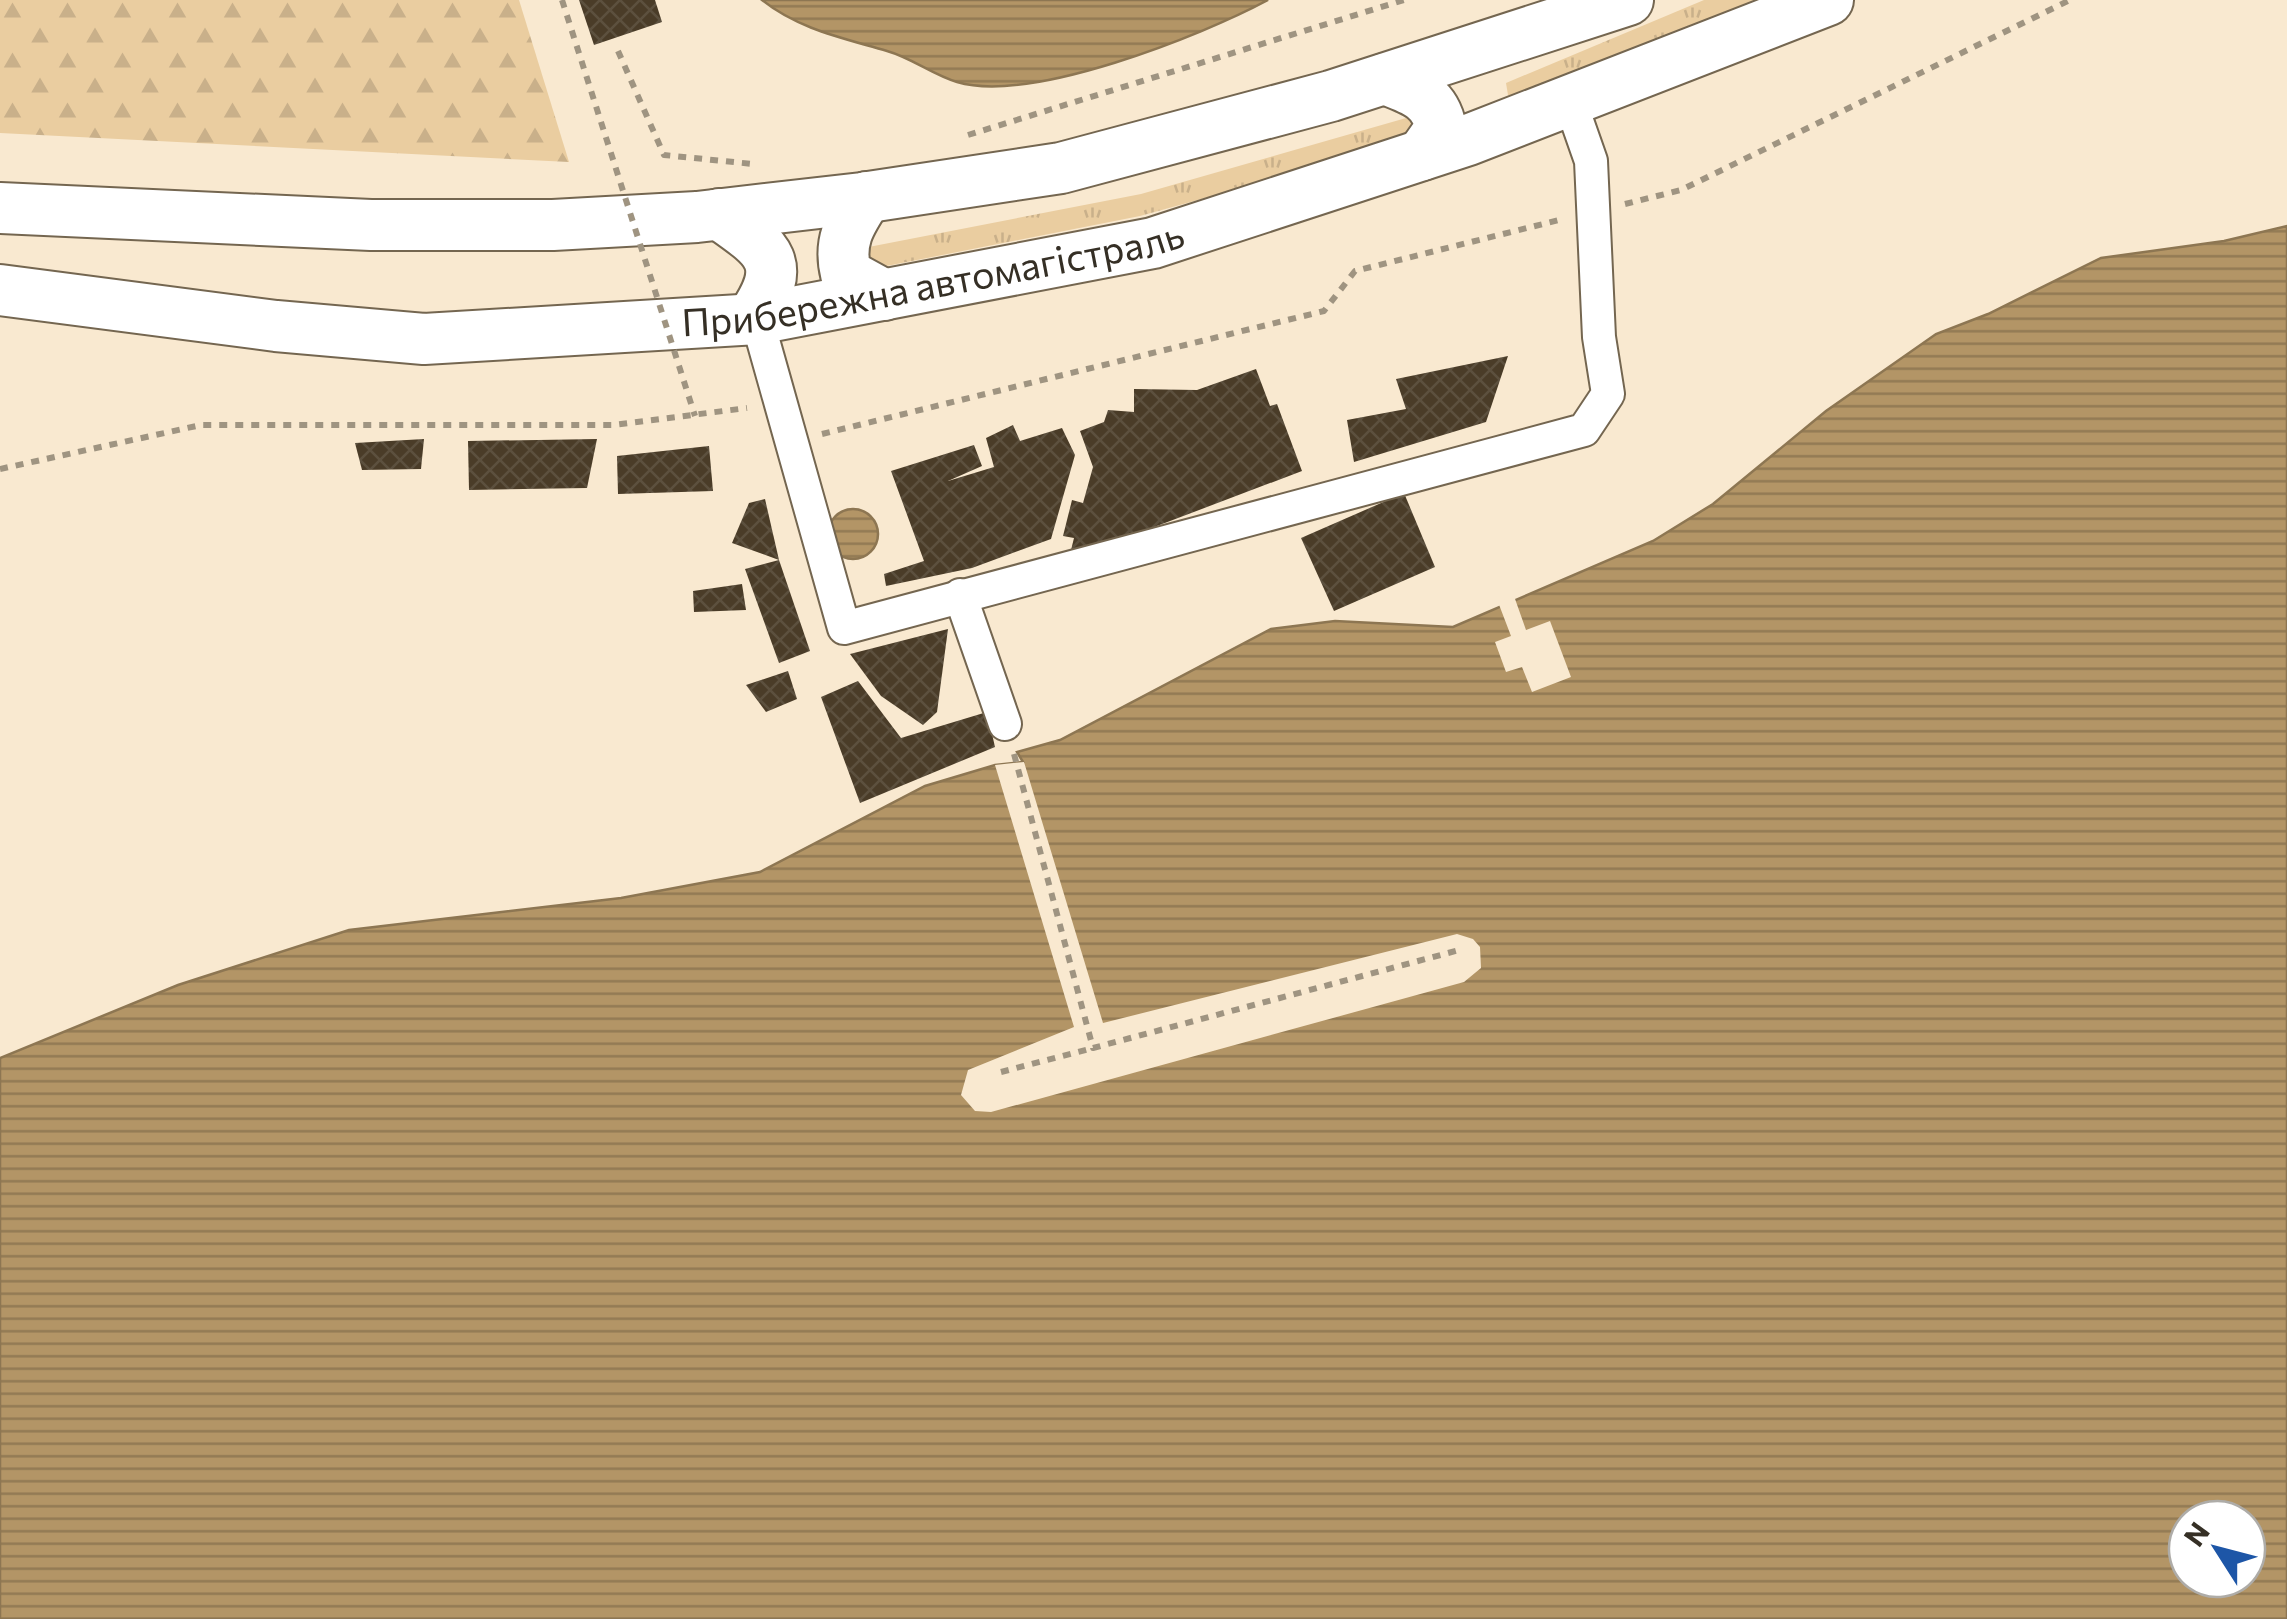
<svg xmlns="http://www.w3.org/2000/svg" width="2287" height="1619" viewBox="0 0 2287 1619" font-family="Commissioner,sans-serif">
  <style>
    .grass { fill: url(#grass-tufts) }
    .forest { fill: url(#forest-firs) }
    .water { fill: url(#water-rules); stroke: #8d7652; stroke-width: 2.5; fill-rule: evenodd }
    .pier { fill: #f9e9d0 }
    .building { fill: url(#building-cross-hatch) }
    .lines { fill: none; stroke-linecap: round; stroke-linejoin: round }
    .minor-casing { stroke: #746650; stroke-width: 36 }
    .primary-casing { stroke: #746650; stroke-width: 54 }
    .path { stroke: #9f9481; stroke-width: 6; stroke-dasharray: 8 8; stroke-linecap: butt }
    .minor { stroke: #fff; stroke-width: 32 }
    .primary { stroke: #fff; stroke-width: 50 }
    .path-bridge { stroke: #9f9481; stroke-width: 6; stroke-dasharray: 8 8; stroke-linecap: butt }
    .labels { text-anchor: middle; stroke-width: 10; stroke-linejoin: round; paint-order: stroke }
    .street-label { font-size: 38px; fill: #352f25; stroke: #fff }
  </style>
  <defs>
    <pattern id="grass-tufts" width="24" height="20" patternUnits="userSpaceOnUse" patternTransform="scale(2.5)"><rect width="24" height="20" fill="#eacda0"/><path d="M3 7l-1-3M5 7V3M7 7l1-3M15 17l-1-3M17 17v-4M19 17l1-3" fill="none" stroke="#c9b08a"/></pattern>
    <pattern id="forest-firs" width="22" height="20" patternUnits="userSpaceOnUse" patternTransform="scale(2.5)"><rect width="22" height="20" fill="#eacda0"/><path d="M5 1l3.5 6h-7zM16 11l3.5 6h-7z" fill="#c9b08a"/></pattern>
    <pattern id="water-rules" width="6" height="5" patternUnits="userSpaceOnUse" patternTransform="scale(2.5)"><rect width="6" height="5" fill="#b39566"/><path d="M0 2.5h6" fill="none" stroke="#927a54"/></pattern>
    <pattern id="building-cross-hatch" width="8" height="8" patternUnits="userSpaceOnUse" patternTransform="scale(2.5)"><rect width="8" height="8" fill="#4a3c28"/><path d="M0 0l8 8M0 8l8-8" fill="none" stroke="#5c503e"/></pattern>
  </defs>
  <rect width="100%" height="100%" fill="#f9e9d0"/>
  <!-- grass -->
  <g class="grass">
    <path d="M1704,0H1774L1520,105L1508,95L1506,83Z"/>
    <path d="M1427,112L1430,136L1140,216L856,272L848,251L1141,194Z"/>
  </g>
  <!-- forest -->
  <path class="forest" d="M0,0H519L569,162L0,133Z"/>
  <!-- water -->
  <g class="water">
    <path d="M762,0H1268C1201,36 1030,104 957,82C933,75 912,58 887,51C843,38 798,29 762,0Z"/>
    <path d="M2287,226V1619H0V1058L178,985L349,930L621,898L760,872L925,786L995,765L1023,762L1017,752L1060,740L1271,629L1335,621L1453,627L1653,541L1713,504L1826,411L1936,334L1988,314L2101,258L2224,241ZM2187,1519H2247V1579H2187Z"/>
    <circle cx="853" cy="534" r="25"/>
  </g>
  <!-- pier -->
  <g class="pier">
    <path d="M1514,596L1526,630L1550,621L1571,677L1532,692L1522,667L1506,672L1495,642L1511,636L1498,602Z"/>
    <path d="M1024,762L1103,1023L1457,934L1473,939L1480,947L1481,968L1464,982L991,1112L975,1111L961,1095L968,1070L1074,1027L995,765Z"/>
  </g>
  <!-- building -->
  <g class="building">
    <path d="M579,0H655L662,22L594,45Z"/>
    <path d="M1508,356L1486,422L1354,462L1347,420L1406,409L1396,379Z"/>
    <path d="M1256,369L1270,406L1277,404L1302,471L1120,540L1115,561L1071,550L1074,538L1063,536L1072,500L1083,503L1093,467L1080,431L1104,422L1108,410L1134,412V389L1197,390Z"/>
    <path d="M1013,425L1020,441L1062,428L1075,455L1051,539L972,568L886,586L884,574L924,561L891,471L974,445L982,466L948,481L994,467L986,438Z"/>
    <path d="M424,439L421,469L362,470L355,443Z"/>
    <path d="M597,439L587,488L469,490L468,441Z"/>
    <path d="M709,446L713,491L618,494L617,456Z"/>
    <path d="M1404,493L1435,567L1334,611L1301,538Z"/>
    <path d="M765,499L779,560L732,543L749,503Z"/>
    <path d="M779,560L810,651L779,663L745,569Z"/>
    <path d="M742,584L746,610L694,612L693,591Z"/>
    <path d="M948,629L937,712L923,725L881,696L850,654Z"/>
    <path d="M788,671L797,699L766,712L746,685Z"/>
    <path d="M858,681L901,738L987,712L995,747L860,803L821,697Z"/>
  </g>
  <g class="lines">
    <defs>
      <g id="minor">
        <path d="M757,319L844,628L1584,430L1608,394L1599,337L1591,161L1570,101"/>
        <path d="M960,595L1005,724"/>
      </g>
      <g id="primary">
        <path d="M1385,79C1413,90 1435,96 1441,128L1422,155"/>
        <path d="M867,197C849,224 838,242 846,274L884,295"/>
        <path d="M0,208L371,225H553L697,217L862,198L1061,168L1331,96L1628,0"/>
        <path d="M719,214C769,249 790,262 751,319"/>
        <path id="s1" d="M0,290L276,326L424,339L757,319L1153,243L1468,140L1828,0"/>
      </g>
    </defs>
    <!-- minor casing -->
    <use href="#minor" class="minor-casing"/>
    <!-- primary casing -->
    <use href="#primary" class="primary-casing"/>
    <!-- path -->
    <g class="path">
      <path d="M618,51L664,155L753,164"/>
      <path d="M968,135L1404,0"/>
      <path d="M1625,204L1681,190L2070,0"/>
      <path d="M822,434L1324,311L1355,271L1559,220"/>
      <path d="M0,469L201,425H613L747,408"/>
      <path d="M1014,754L1093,1048L1463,949"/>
      <path d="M1001,1072L1093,1048"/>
    </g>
    <!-- minor -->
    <use href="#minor" class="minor"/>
    <!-- primary -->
    <use href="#primary" class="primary"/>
    <!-- path-bridge -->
    <path class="path-bridge" d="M562,0L695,416"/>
  </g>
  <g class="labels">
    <!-- street labels -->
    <g class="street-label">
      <text dy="13" stroke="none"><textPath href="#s1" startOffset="940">Прибережна автомагістраль</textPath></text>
    </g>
  </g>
  <!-- north arrow -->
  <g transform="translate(2217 1549) rotate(306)"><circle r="48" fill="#ffffff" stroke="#aeaca8" stroke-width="2.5"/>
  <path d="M0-8L18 38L0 25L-18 38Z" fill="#1d56a7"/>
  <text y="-15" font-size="28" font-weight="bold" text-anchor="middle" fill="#352f25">N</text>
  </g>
</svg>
